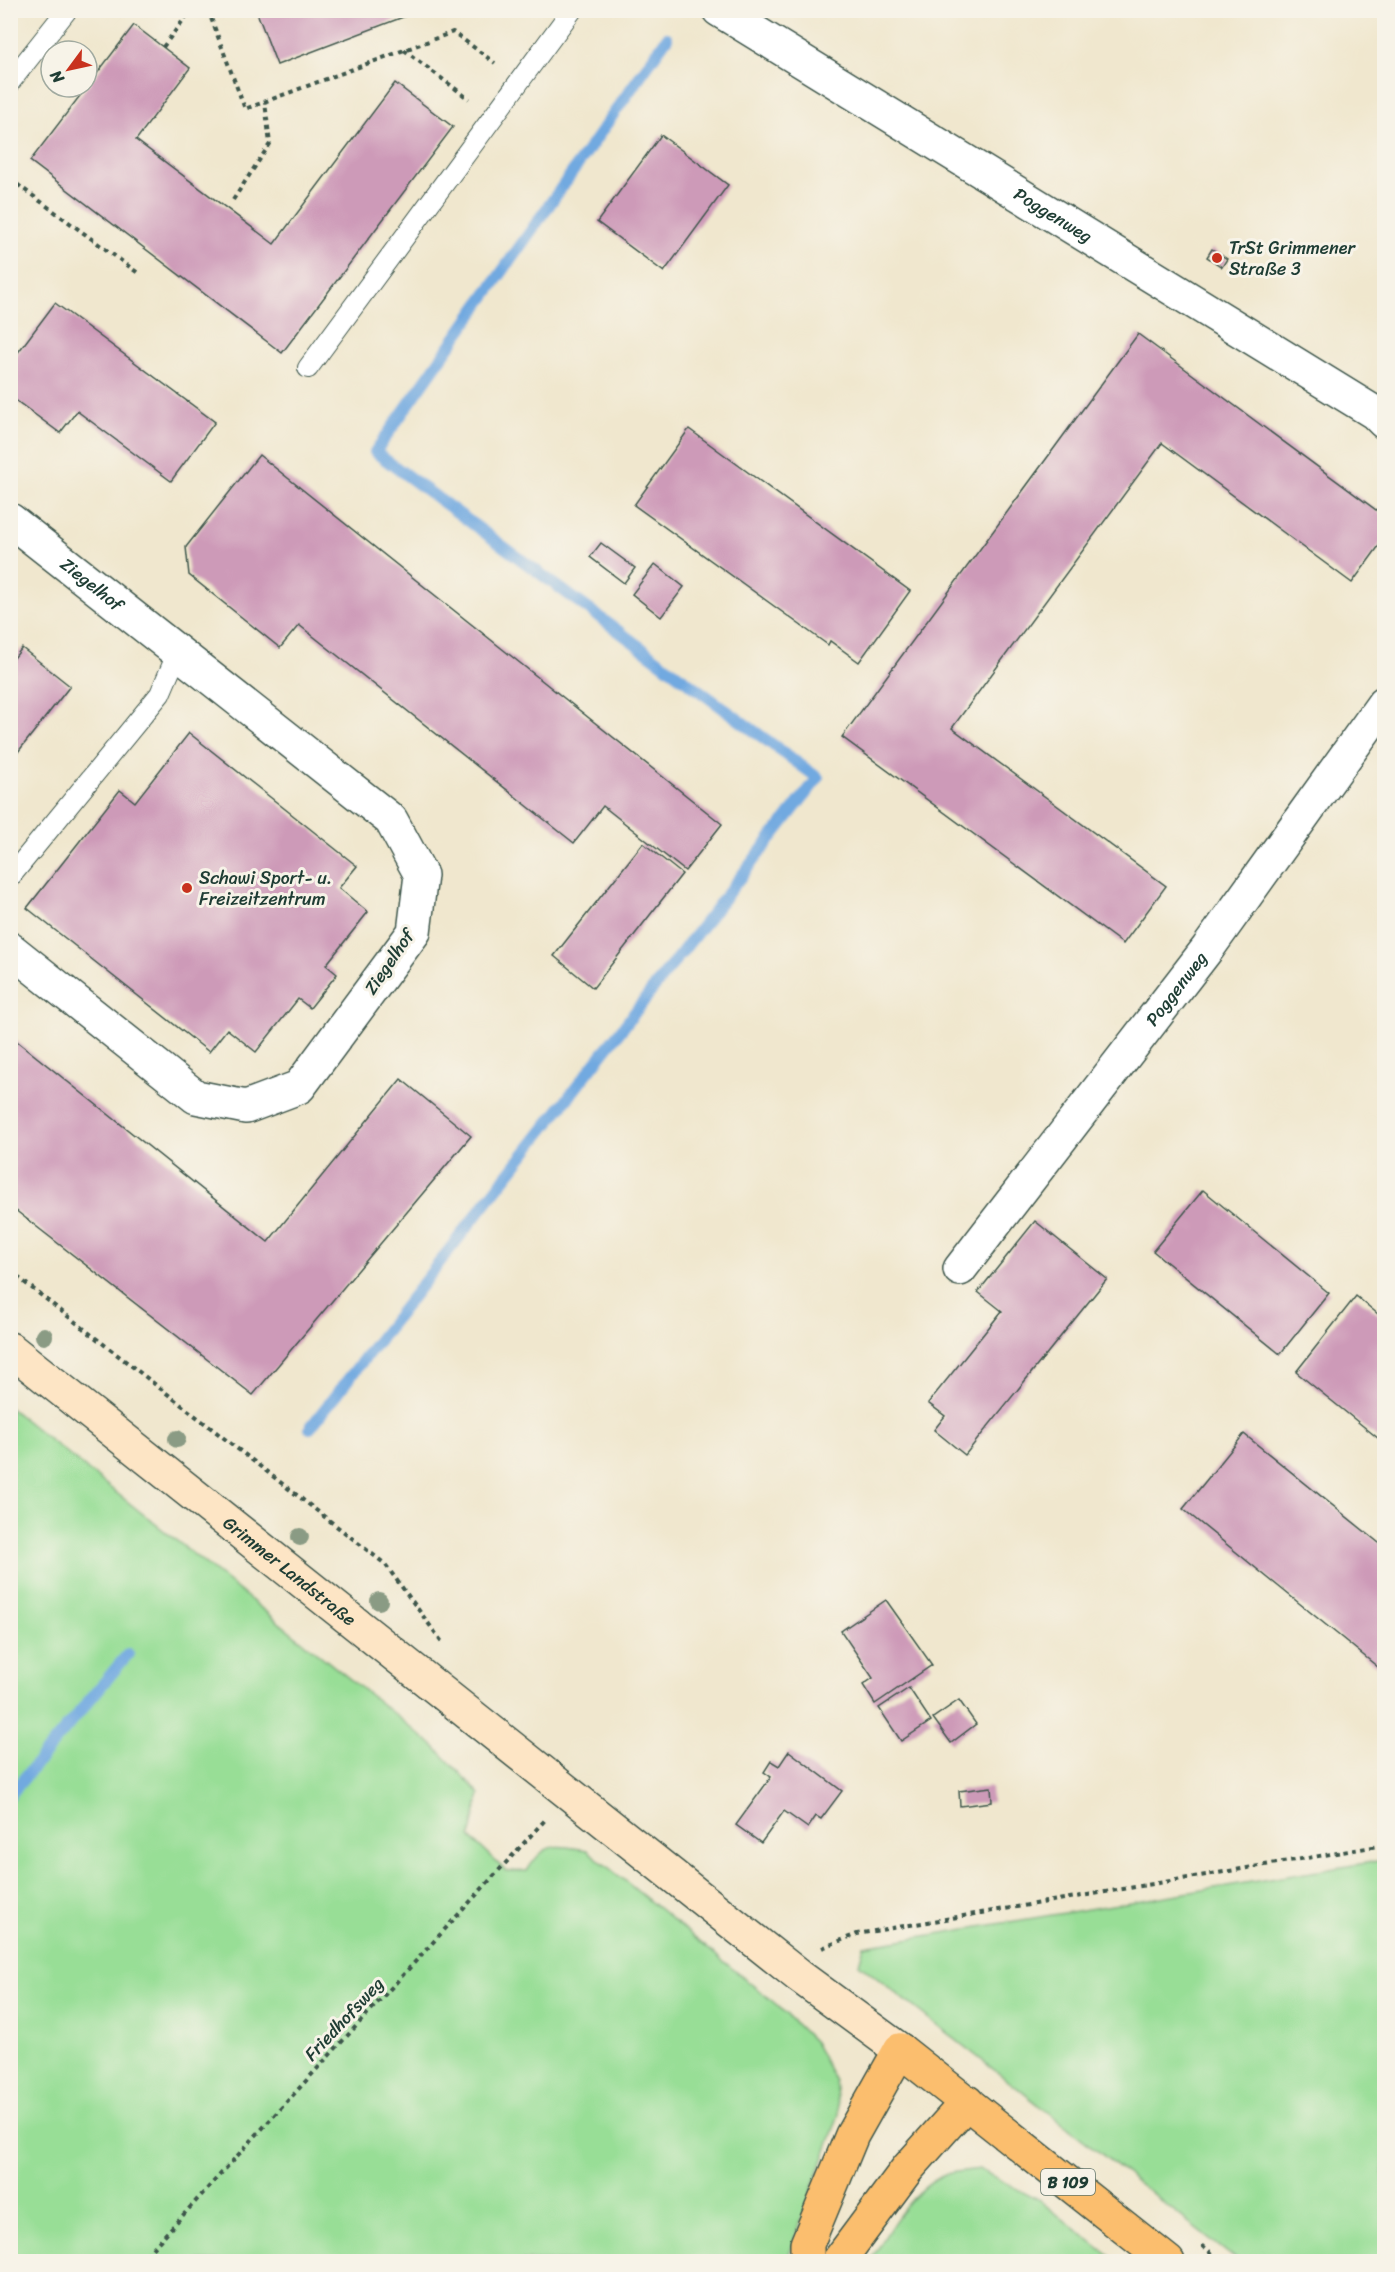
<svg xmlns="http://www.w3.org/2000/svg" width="1395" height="2272" viewBox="0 0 1395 2272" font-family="Sriracha,sans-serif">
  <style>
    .green { fill: #98de96; stroke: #5c8e65; stroke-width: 1.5 }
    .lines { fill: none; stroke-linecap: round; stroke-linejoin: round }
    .stream { stroke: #71a9e0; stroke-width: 12 }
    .building { fill: #cd9ab8 }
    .service-casing { stroke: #3e564b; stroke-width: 22 }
    .minor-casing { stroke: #3e564b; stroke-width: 36 }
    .secondary-casing { stroke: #3e564b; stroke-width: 36 }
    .primary-casing { stroke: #3e564b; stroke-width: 36 }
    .trunk-casing { stroke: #3e564b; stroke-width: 36 }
    .path { stroke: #3e564b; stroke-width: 4; stroke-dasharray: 4.5 4.5; stroke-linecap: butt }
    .service { stroke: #fff; stroke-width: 20 }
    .minor { stroke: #fff; stroke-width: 33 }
    .secondary { stroke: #fde5c5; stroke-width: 33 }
    .primary { stroke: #fbbe6e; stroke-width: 33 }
    .trunk { stroke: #fbbe6e; stroke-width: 33 }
    .tree { fill: #8a9b84 }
    .poi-dot { fill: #c8321e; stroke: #f7f3e8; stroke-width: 2 }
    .labels { text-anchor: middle; stroke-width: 6; stroke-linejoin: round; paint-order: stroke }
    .shield { fill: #f7f3e8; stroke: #60746a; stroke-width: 1.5 }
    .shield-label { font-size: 16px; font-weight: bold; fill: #1f3d34 }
    .street-label { font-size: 18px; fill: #1f3d34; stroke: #f7f3e8 }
    .poi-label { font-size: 18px; fill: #1f3d34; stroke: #f7f3e8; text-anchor: start }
  </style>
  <rect width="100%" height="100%" fill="#f7f3e8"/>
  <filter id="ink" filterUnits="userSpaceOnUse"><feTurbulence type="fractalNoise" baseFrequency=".0167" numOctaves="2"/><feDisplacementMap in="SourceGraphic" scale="12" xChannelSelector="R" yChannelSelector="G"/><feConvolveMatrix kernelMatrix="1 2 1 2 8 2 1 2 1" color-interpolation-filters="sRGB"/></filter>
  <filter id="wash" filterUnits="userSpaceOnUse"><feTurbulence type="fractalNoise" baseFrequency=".008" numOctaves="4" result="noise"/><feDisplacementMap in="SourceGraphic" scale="24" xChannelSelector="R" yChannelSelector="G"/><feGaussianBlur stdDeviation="1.35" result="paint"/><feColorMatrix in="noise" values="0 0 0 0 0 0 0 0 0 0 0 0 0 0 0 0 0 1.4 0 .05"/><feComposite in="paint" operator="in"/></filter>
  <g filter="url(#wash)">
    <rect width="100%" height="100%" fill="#f0e7ce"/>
    <!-- green -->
    <g class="green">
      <path d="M10,1408L434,1746L480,1794L470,1837L506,1871H527C545,1841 555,1845 587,1850L777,2005L814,2042L835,2081L839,2114L787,2261H11Z"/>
      <path d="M1384,1860V2261H1238L859,1964L864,1946Z"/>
      <path d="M979,2169L1040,2201L1116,2261H871C888,2230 912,2188 947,2174C956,2171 969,2171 979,2169Z"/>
    </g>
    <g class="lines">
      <!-- stream -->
      <g class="stream">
        <path d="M310,1428L818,778L375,452L667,38"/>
        <path d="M10,1795L128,1654"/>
      </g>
    </g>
    <g id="blocks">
      <!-- building -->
      <g class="building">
        <path d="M256,10H419V11L277,65Z"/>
        <path d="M134,25L190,68L136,140L274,244L395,83L453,127L282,353L30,161Z"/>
        <path d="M661,135L728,185L664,272L597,222Z"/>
        <path d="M1212,249L1227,259L1222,267L1207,257Z"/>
        <path d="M55,303L215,422L171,481L77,411L60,433L10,396V363Z"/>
        <path d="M1138,334L1384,516V539L1352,583L1162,443L952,728L1166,886L1123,944L842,737Z"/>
        <path d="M689,429L910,591L859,662L830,641L828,645L634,505Z"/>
        <path d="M259,455L722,824L685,871L603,806L574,843L299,625L280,648L189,575L186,547Z"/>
        <path d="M601,543L635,568L624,583L590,557Z"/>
        <path d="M655,564L684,587L661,617L632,594Z"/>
        <path d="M22,648L70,686L10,762V663Z"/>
        <path d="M189,733L357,866L339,888L368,912L326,965L337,974L310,1008L298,999L256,1052L227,1029L209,1052L27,908L120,790L135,802Z"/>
        <path d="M643,843L682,874L593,988L554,956Z"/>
        <path d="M13,1038L268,1242L401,1079L471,1136L253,1395L10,1206V1041Z"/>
        <path d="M1203,1190L1329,1293L1280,1354L1153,1251Z"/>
        <path d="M1035,1221L1107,1279L965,1455L934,1430L945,1416L928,1403L1002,1311L978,1292Z"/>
        <path d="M1356,1296L1384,1319V1443L1296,1372Z"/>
        <path d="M1244,1434L1384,1547V1672L1183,1509Z"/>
        <path d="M886,1600L932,1665L875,1704L863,1685L873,1678L841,1631Z"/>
        <path d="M909,1688L931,1721L901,1741L879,1708Z"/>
        <path d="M959,1700L976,1724L951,1743L933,1718Z"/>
        <path d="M789,1751L842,1791L821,1819L816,1816L808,1828L784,1811L761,1843L736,1825L771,1777L764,1772L771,1761L779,1766Z"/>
        <path d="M991,1787L992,1802L960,1806L959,1791Z"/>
      </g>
    </g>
  </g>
  <g filter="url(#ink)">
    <use href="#blocks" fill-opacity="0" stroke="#3e564b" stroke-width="1.5"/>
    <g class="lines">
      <defs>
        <g id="service">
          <path d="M10,82L67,10"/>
          <path d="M308,368L572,10"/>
          <path d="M10,877L160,694L178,652"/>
        </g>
        <g id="minor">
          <path id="s1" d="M719,10L1375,413L1384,422"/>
          <path id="s2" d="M10,520L391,820L421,875L414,932L299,1087L246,1107L196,1097L10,949"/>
          <path id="s3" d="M960,1269L1208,948L1384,703"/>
        </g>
        <g id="secondary">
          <path id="s4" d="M10,1349L799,1976L900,2050"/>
        </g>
        <path id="primary" d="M900,2050L1168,2262"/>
        <g id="trunk">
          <path d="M807,2262V2244L852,2135L900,2050"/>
          <path d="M838,2262L908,2168L967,2102"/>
        </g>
      </defs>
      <!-- service casing -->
      <use href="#service" class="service-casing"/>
      <!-- minor casing -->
      <use href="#minor" class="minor-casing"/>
      <!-- secondary casing -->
      <use href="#secondary" class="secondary-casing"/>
      <!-- primary casing -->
      <use href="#primary" class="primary-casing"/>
      <!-- trunk casing -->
      <use href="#trunk" class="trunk-casing"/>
      <!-- path -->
      <g class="path">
        <path d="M208,10L245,109L453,32L495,63"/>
        <path d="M163,47L191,10"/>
        <path d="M404,50L469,99"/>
        <path d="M10,179L138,273"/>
        <path d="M233,200L270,144L265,102"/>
        <path d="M10,1271L385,1564L442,1642"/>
        <path d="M822,1948L857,1934L1384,1845"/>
        <path d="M1202,2245L1222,2262"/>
        <path d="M140,2262L545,1820"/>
      </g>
      <!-- service -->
      <use href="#service" class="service"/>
      <!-- minor -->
      <use href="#minor" class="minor"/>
      <!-- secondary -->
      <use href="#secondary" class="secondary"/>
      <!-- primary -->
      <use href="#primary" class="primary"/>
      <!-- trunk -->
      <use href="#trunk" class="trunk"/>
    </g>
    <!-- trees -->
    <g class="tree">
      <circle cx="44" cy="1336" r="9"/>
      <circle cx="177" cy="1439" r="9"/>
      <circle cx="300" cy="1537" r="9"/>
      <circle cx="379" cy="1601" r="9"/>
    </g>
  </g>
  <!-- markers -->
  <g class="poi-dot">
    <circle cx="1217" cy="258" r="6"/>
    <circle cx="187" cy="888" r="6"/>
  </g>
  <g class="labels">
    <!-- shield labels -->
    <rect class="shield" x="1041" y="2169" width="54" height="26" rx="4.5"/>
    <g class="shield-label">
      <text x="1068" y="2188">B 109</text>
    </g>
    <!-- street labels -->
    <g class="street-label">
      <text dy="6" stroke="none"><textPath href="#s1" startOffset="392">Poggenweg</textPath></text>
      <text dy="6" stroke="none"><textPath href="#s2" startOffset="104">Ziegelhof</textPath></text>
      <text transform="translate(389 962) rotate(-56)" y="6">Ziegelhof</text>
      <text dy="6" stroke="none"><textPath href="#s3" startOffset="354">Poggenweg</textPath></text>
      <text dy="6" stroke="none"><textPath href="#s4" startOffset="357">Grimmer Landstraße</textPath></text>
      <text transform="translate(344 2019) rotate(-47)" y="6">Friedhofsweg</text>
    </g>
    <!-- poi labels -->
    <g class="poi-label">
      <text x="1229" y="254">TrSt Grimmener<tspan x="1229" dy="21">Straße 3</tspan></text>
      <text x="199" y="884">Schawi Sport- u.<tspan x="199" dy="21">Freizeitzentrum</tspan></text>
    </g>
  </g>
  <!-- margin -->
  <rect width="1395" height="2272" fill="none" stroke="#f7f3e8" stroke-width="36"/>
  <!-- north arrow -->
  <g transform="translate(69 69) rotate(237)"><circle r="28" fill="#f7f3e8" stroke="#a1aaa0" stroke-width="1.5"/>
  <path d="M0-4.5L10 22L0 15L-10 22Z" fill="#c8321e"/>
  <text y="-9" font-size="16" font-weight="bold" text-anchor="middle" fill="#1f3d34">N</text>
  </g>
</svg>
